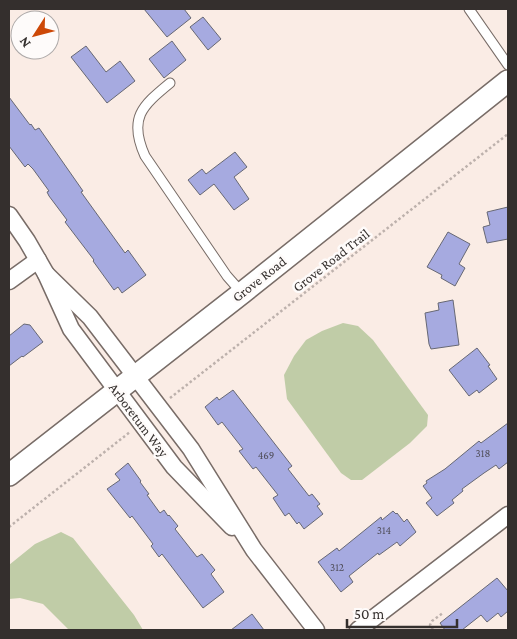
<svg xmlns="http://www.w3.org/2000/svg" width="517" height="639" viewBox="0 0 517 639" font-family="'Crimson Pro',serif">
  <style>
    .green { fill: #c0cca7 }
    .building { fill: #a6aae0; stroke: #676874 }
    .lines { fill: none; stroke-linecap: round; stroke-linejoin: round }
    .service-casing { stroke: #786c67; stroke-width: 11 }
    .minor-casing { stroke: #786c67; stroke-width: 19 }
    .tertiary-casing { stroke: #786c67; stroke-width: 24 }
    .path { stroke: #bdb1ac; stroke-width: 2.5; stroke-dasharray: 2.5 2.5; stroke-linecap: butt }
    .service { stroke: #fff; stroke-width: 9 }
    .minor { stroke: #fff; stroke-width: 16 }
    .tertiary { stroke: #fff; stroke-width: 21 }
    .labels { text-anchor: middle; stroke-width: 5; stroke-linejoin: round; paint-order: stroke }
    .number-label { font-size: 11px; fill: #504e5a }
    .street-label { font-size: 14px; fill: #342f2d; stroke: #fefbfa }
  </style>
  <rect width="100%" height="100%" fill="#faece5"/>
  <!-- green -->
  <g class="green">
    <path d="M343,323L358,326L373,340L428,415L427,426L410,443L362,480H351L341,473L287,399L284,375L294,356L306,340L322,331Z"/>
    <path d="M61,532L73,538L134,615L143,630H69L43,604L20,598L9,599V565L35,544Z"/>
  </g>
  <!-- building -->
  <g class="building">
    <path d="M144,9H184L191,18L167,37Z"/>
    <path d="M203,17L221,39L208,50L190,27Z"/>
    <path d="M172,41L186,60L164,78L149,59Z"/>
    <path d="M86,46L106,72L120,61L135,81L107,103L71,57Z"/>
    <path d="M9,97L30,125L31,124L35,130L39,128L83,191L81,192L125,253L128,250L146,275L122,293L118,287L114,290L93,261L94,260L65,222L67,220L49,196L47,192L49,191L33,169L28,164L25,167L9,146Z"/>
    <path d="M235,152L247,167L234,177L249,199L234,210L214,184L200,195L188,180L202,169L206,174Z"/>
    <path d="M508,207V239L487,243L483,227L490,225L487,212Z"/>
    <path d="M448,232L470,244L459,264L465,268L455,286L441,278L442,275L427,267Z"/>
    <path d="M453,300L459,345L431,349L429,344L425,313L439,310L438,303Z"/>
    <path d="M24,324L30,325L43,342L23,357L22,356L9,366V336Z"/>
    <path d="M477,348L490,365L488,366L497,379L479,393L477,390L469,396L449,370Z"/>
    <path d="M233,390L292,466L288,469L309,496L312,494L320,504L317,506L323,514L304,529L299,522L297,524L289,513L285,516L273,498L278,495L256,467L253,469L239,451L243,449L222,422L218,425L205,407L217,397L219,400Z"/>
    <path d="M508,423V462L499,469L496,465L484,473L462,489L463,491L452,500L454,503L437,516L426,503L432,498L423,486L427,483L426,481L445,469L479,441L481,443Z"/>
    <path d="M128,463L141,481L140,482L149,494L147,495L160,513L164,510L168,516L169,515L178,526L175,529L197,557L202,554L215,570L211,574L224,592L203,608L162,554L159,557L151,546L153,544L132,516L130,518L107,489L120,480L115,474Z"/>
    <path d="M393,511L396,514L397,513L404,522L407,519L416,532L400,546L397,542L379,555L378,553L349,576L353,582L341,592L318,562L337,548L339,551L381,517L382,520Z"/>
    <path d="M497,578L508,591V611L501,617L498,613L487,622L481,615L462,630H445L440,623Z"/>
    <path d="M252,614L264,630H231Z"/>
  </g>
  <g class="lines">
    <defs>
      <g id="service">
        <path d="M469,9L508,65"/>
        <path d="M170,83C142,106 128,118 145,156L227,276L242,293"/>
      </g>
      <g id="minor">
        <path d="M9,215L27,241L46,274L71,329L174,467L232,527"/>
        <path d="M46,274L90,317L191,449L254,550L316,630"/>
        <path d="M9,281L38,260"/>
        <path d="M358,630L508,515"/>
      </g>
      <path id="tertiary" d="M9,475L242,293L508,81"/>
    </defs>
    <!-- service casing -->
    <use href="#service" class="service-casing"/>
    <!-- minor casing -->
    <use href="#minor" class="minor-casing"/>
    <!-- tertiary casing -->
    <use href="#tertiary" class="tertiary-casing"/>
    <!-- path -->
    <g class="path">
      <path d="M170,398L508,134"/>
      <path d="M9,527L130,432"/>
      <path d="M433,630L430,625L432,621L443,613"/>
    </g>
    <!-- service -->
    <use href="#service" class="service"/>
    <!-- minor -->
    <use href="#minor" class="minor"/>
    <!-- tertiary -->
    <use href="#tertiary" class="tertiary"/>
  </g>
  <g class="labels">
    <!-- number labels -->
    <g class="number-label">
      <text x="483" y="457">318</text>
      <text x="266" y="459">469</text>
      <text x="384" y="534">314</text>
      <text x="337" y="571">312</text>
    </g>
    <!-- street labels -->
    <g class="street-label">
      <text transform="translate(331 260) rotate(-38)" y="5">Grove Road Trail</text>
      <text transform="translate(259 279) rotate(-38)" y="5">Grove Road</text>
      <text transform="translate(139 420) rotate(53)" y="5">Arboretum Way</text>
    </g>
  </g>
  <!-- border -->
  <rect width="517" height="639" fill="none" stroke="#342f2d" stroke-width="20"/>
  <!-- north arrow -->
  <g transform="translate(35 35) rotate(234)"><circle r="24" fill="#fefbfa" stroke="#ada9a8"/>
  <path d="M0-4L9 19L0 12L-9 19Z" fill="#cd4807"/>
  <text y="-8" font-size="14" font-weight="bold" text-anchor="middle" fill="#342f2d">N</text>
  </g>
  <!-- scale -->
  <path d="M347 619v8h110v-8" fill="none" stroke="#342f2d" stroke-width="2.5"/>
  <text x="354" y="619" font-size="15" fill="#342f2d" stroke="#fefbfa" stroke-width="4" paint-order="stroke">50 m</text>
</svg>
